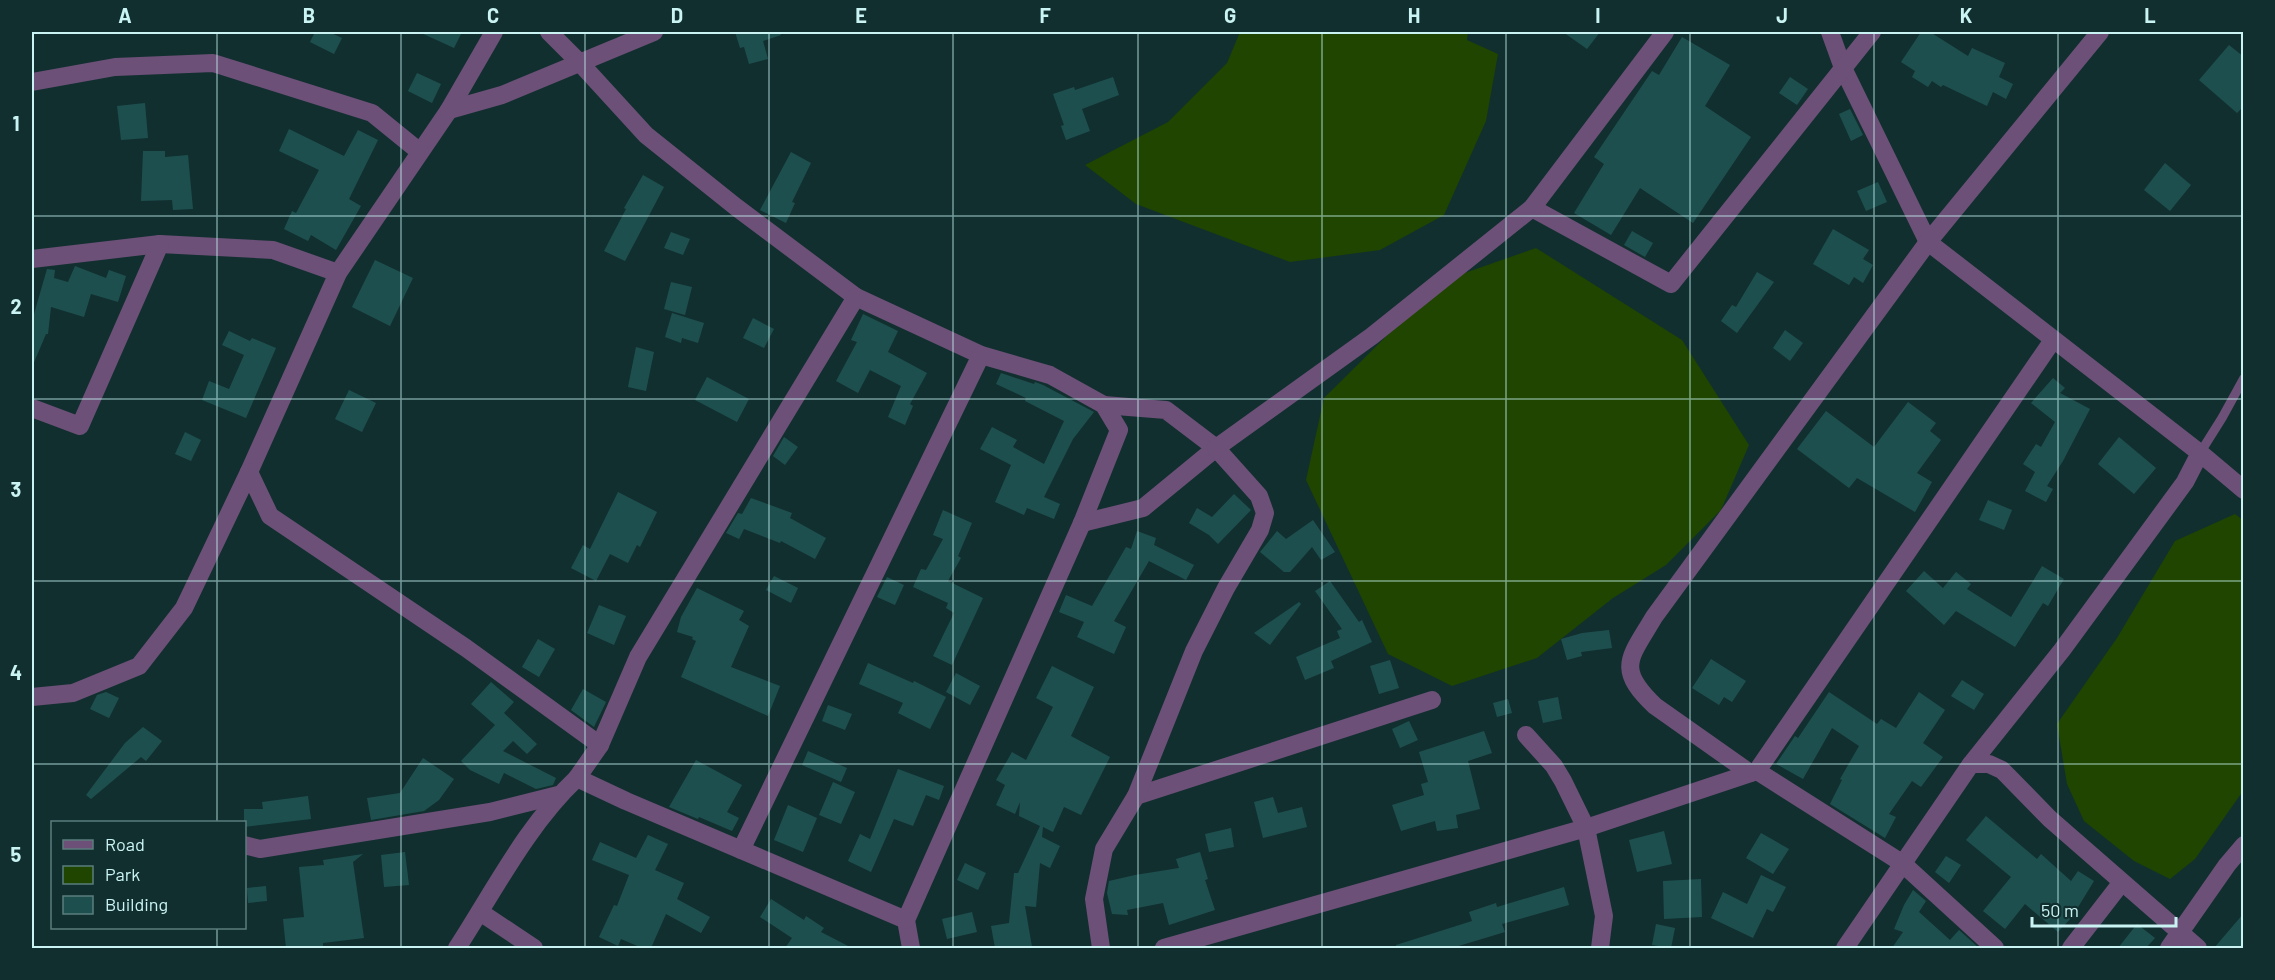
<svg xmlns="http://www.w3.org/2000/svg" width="2275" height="980" viewBox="0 0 2275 980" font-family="Barlow,sans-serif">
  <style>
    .green { fill: #1f4500 }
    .building { fill: #1e4f4f }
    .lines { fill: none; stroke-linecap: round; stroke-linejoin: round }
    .lane { stroke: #6c5078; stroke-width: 9 }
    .street { stroke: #6c5078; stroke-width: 18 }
    .grid { fill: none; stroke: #c9f4f3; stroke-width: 1.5; stroke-opacity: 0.55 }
    .neatline { fill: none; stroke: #c9f4f3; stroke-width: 2 }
    .grid-label { font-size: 20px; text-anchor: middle; font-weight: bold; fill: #c9f4f3 }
  </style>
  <rect width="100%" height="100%" fill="#122f2f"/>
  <!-- green -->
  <g class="green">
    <path d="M1240,32H1468L1467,40L1498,54L1486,121L1444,215L1380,250L1290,262L1136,204L1085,165L1168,122L1227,63Z"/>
    <path d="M1536,248L1682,340L1749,445L1721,510L1666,565L1613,598L1537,658L1452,686L1388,654L1306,480L1324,398L1442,281Z"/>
    <path d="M2235,514L2244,521L2243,791L2195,859L2170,879L2134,861L2084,821L2067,784L2057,724L2117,638L2175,541Z"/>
  </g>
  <!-- building -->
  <g class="building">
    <path d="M315,32H329L342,38L334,54L310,42Z"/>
    <path d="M419,32H462L454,48Z"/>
    <path d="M735,32H780L781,35L763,41L768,59L749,64L744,47L740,48Z"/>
    <path d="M1563,32H1600L1587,49Z"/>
    <path d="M1921,32H1930L1968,56L1972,48L2005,63L1999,77L2013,84L2006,99L1993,92L1987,106L1943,85L1941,87L1932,81L1928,87L1912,77L1915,71L1901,62Z"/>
    <path d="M1682,37L1730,65L1705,106L1751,137L1693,223L1640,188L1611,235L1574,213L1604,164L1594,157L1652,71L1659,75Z"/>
    <path d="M2229,45L2244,57V106L2237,113L2199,80Z"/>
    <path d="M417,73L441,84L432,103L408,91Z"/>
    <path d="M1113,77L1119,95L1082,109L1090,131L1066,140L1061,126L1064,125L1053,94L1074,87L1075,90Z"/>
    <path d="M1790,77L1808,89L1797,105L1779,93Z"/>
    <path d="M145,103L148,138L121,140L117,106Z"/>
    <path d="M1850,109L1863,135L1851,141L1839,114Z"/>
    <path d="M289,129L344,156L358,130L378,140L349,199L361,206L336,250L311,235L308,241L284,229L292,211L296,213L319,170L279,151Z"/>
    <path d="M143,151H165V157L188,155L193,209L173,210L172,200L141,201Z"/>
    <path d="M791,152L811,163L792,202L795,203L786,223L760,210Z"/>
    <path d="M2165,163L2191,185L2170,211L2144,190Z"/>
    <path d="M643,175L664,187L625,261L604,251L626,209L624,208Z"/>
    <path d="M1878,182L1887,202L1866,211L1857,191Z"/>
    <path d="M1833,229L1869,250L1863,259L1873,265L1863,283L1854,277L1849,285L1813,264Z"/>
    <path d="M1632,231L1653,243L1645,257L1624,245Z"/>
    <path d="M671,232L690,239L683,255L664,248Z"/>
    <path d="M375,260L413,278L390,326L352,307Z"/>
    <path d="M75,266L106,278L109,270L126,276L118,302L91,294L84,317L51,307L48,334H46L32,367V314H34L47,269L55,270L54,278L68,282Z"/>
    <path d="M1757,272L1774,282L1737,333L1721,321L1732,305L1736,307Z"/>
    <path d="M671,282L692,287L685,315L664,309Z"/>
    <path d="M672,313L704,323L698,343L682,338L681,343L665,337Z"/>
    <path d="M863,314L898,331L888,352L927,373L910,404L913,406L905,425L888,417L901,386L870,370L858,393L836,381L857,342L851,340Z"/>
    <path d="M753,318L774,329L764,348L743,338Z"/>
    <path d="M1785,330L1803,343L1790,361L1773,348Z"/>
    <path d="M229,331L250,341L252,338L276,348L246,418L202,400L209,381L229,389L244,355L222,345Z"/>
    <path d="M636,347L654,352L646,391L628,387Z"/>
    <path d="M1001,373L1034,384L1035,382L1043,385L1094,412L1073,439L1044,497L1060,504L1054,519L1027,508L1024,515L995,502L1011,465L980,449L992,427L1017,440L1013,447L1044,464L1064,421L1025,401L1026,398L996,384Z"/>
    <path d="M707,377L749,399L737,422L695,400Z"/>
    <path d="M2053,378L2065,388L2060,393L2090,409L2063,461L2047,486L2053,489L2046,502L2025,491L2035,472L2023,464L2036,444L2041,447L2055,422L2031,403Z"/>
    <path d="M349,390L376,403L362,432L335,419Z"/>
    <path d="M1908,402L1936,423L1930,431L1941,440L1917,473L1932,482L1915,512L1857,478L1849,488L1797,449L1826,411L1874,447Z"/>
    <path d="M185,432L201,440L191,461L175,454Z"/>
    <path d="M784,437L798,447L785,465L773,456Z"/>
    <path d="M2119,437L2156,468L2134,494L2098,464Z"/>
    <path d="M618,492L657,512L640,547L637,545L628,563L610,554L596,581L571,568L583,545L590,549Z"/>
    <path d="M1234,494L1251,510L1218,544L1209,535L1189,523L1197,508L1212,517Z"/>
    <path d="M751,498L792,513L790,518L826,538L815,559L781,541L780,543L744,529L739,539L726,533L738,513L742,514Z"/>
    <path d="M1988,500L2012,510L2004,530L1979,520Z"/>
    <path d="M943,510L972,523L958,556L961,558L948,581L983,598L952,665L933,656L954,613L946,608L948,603L913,587L921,569L926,570L943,539L933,535Z"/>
    <path d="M1313,520L1335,552L1321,560L1312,547L1290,572H1284L1260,552L1277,531L1286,539Z"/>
    <path d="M1137,531L1156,538L1154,545L1194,565L1186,580L1149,561L1114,621L1126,627L1114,654L1077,637L1084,622L1059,612L1066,595L1092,606L1126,547L1131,549Z"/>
    <path d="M2042,566L2064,579L2048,606L2043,603L2015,647L1956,611L1944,625L1906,591L1924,571L1943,588L1956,572L1971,584L1967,589L2011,617Z"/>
    <path d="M774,576L798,588L791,603L766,590Z"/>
    <path d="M887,577L904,585L895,605L877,597Z"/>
    <path d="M1330,581L1359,622L1362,620L1372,642L1331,661L1334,668L1305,680L1296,657L1340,638L1337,631L1342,629L1315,591Z"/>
    <path d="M697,588L744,611L739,620L749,626L731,667L780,686L768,716L681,677L696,641L692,639L693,637L677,632L681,617Z"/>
    <path d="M1299,602L1301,604L1270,645L1254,633Z"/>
    <path d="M599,605L626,616L614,645L587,633Z"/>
    <path d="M1609,630L1612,648L1581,652L1582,656L1567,660L1561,639L1582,633Z"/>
    <path d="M538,639L555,649L539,677L522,667Z"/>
    <path d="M1711,659L1746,681L1732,702L1724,697L1719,705L1692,688Z"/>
    <path d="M1390,660L1399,688L1379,694L1370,666Z"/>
    <path d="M868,663L913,683L914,681L946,697L930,729L898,713L903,703L859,684Z"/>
    <path d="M1052,666L1094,687L1071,736L1110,757L1081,815L1064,807L1053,832L1043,827L1042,837L1060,846L1050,868L1040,863L1036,907L1025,906L1032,947L995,948L991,926L1009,923L1014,873H1018L1040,826L1019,816L1020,802L1015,814L996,805L1005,785L996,780L1012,752L1026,760L1053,707L1036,698Z"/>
    <path d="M956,673L980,686L970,705L946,692Z"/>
    <path d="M1962,680L1984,694L1974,710L1951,696Z"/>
    <path d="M491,682L514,702L504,713L537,744L527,754L513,741L503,751L556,778L553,785L536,789L504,773L499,784L470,770L461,761L495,725L471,704Z"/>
    <path d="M583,689L606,702L594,727L571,710Z"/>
    <path d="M106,692L119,698L109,718L90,709L97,695Z"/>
    <path d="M1829,692L1877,724L1881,719L1896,728L1919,692L1945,710L1923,743L1943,757L1921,787L1912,781L1889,814L1896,817L1885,838L1830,804L1842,780L1840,779L1859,746L1832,728L1803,779L1776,764L1795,736L1798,738Z"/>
    <path d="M1558,697L1562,719L1543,723L1538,701Z"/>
    <path d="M1508,699L1512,713L1497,717L1493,703Z"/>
    <path d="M828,705L852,714L845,730L822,721Z"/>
    <path d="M1409,721L1418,740L1400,748L1392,729Z"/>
    <path d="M143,727L162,741L146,761L141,757L91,799L86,795L125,743Z"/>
    <path d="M1484,731L1492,753L1468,761L1480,809L1456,815L1458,828L1437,831L1435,821L1401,831L1392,805L1424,795L1421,784L1428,782L1419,752Z"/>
    <path d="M808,751L847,768L841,782L802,765Z"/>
    <path d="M423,758L454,779L439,800L424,811L371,820L367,798L400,793Z"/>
    <path d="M696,760L742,785L727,812L739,818L732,831L699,817L698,819L669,807Z"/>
    <path d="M898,769L944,786L939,800L926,795L913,826L894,819L871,872L848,861L860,834L870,839Z"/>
    <path d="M833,782L855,792L841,824L819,815Z"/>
    <path d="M308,796L311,819L244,827V809H263L262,802Z"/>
    <path d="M1273,797L1278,813L1302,807L1307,827L1263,838L1254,802Z"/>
    <path d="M788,805L817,818L803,852L774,840Z"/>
    <path d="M1986,816L2037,859L2041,854L2071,881L2078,871L2094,881L2072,917L2058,932L2025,904L2005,929L1983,911L2011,877L1966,840Z"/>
    <path d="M1231,828L1234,847L1209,852L1205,834Z"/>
    <path d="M1664,831L1672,864L1637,872L1629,840Z"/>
    <path d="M1761,833L1789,849L1773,874L1746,858Z"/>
    <path d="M648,835L668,844L655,870L684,883L677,899L710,917L701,933L666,914L651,948H642L621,939L618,946L599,937L614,905L617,906L629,875L592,860L600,842L636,858Z"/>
    <path d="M405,852L409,885L384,887L381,855Z"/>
    <path d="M1200,852L1208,879L1205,880L1215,910L1169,925L1163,903L1127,910L1128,915L1112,914L1107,893L1109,881L1135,875L1179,868L1176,859Z"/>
    <path d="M363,854L353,862L364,938L323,943V948H286L283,919L304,917L299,867L324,865L323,860Z"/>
    <path d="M1946,856L1961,865L1949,883L1935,872Z"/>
    <path d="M965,863L986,873L978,890L957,880Z"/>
    <path d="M1761,875L1786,887L1773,912L1767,909L1753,938L1711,918L1723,892L1747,904Z"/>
    <path d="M1701,879L1702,917L1664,919L1663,881Z"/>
    <path d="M266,886L267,901L248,903L247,888Z"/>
    <path d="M1564,887L1569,905L1502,924L1505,932L1452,948H1396V945L1472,921L1469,912L1496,903L1497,907Z"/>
    <path d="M1913,890L1926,901L1919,912L1950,940L1959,930L1979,948H1892L1903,932L1894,929L1904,905Z"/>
    <path d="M771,899L804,920L806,916L824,928L821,932L852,948H785L792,938L760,917Z"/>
    <path d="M972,912L977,932L947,939L942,919Z"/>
    <path d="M2244,913V948H2214Z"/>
    <path d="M1656,924L1675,928L1671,948L1652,945Z"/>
    <path d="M2137,924L2155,938L2146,948H2118Z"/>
  </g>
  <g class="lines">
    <!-- lane -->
    <path class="lane" d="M2200,453L2222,418L2244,378"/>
    <!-- street -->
    <g class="street">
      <path d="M494,32L449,110L338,273L249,472L270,516L466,648L600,745"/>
      <path d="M549,32L581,64L646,135L736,207L856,297L981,355L1050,375L1104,405L1119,430L1082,523L906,920L911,948"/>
      <path d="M1830,32L1843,68L1928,242L2200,453L2185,482L2062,650L1971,764L1845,948"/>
      <path d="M32,82L115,67L213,63L372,113L420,152"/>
      <path d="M449,110L502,95L654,32"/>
      <path d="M1532,208L1671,284L1872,32"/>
      <path d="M32,259L160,244L273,250L338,273"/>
      <path d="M32,408L80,426L160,244"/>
      <path d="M2200,453L2244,490"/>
      <path d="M1082,523L1143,508L1216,448L1166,410L1104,405"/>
      <path d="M32,697L73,693L139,666L184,608L249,472"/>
      <path d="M1526,735L1554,766L1563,781L1586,828L1604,916L1600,948"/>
      <path d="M1971,764H1989L2002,770L2050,819L2198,948"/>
      <path d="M1757,771L2053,340"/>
      <path d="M1750,773L1655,706C1615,668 1630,658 1654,617L1928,242L2100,32"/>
      <path d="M577,778L600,745L638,657L856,297"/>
      <path d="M1136,796L1432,700"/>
      <path d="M244,845L260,849L490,812L558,795"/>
      <path d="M741,850L981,355"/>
      <path d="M480,912L534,948"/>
      <path d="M457,948C494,891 527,825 577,778L626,801L906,920"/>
      <path d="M1101,948L1094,899L1104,849L1136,796L1194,651L1226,588L1260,530L1265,513L1259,496L1216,448L1372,336L1532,208L1665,32"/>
      <path d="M1164,948L1586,828L1757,771L1902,863L1995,948"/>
      <path d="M2071,948L2122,882"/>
      <path d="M2169,948L2227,865L2244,845"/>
    </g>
  </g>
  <!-- grid -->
  <path class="grid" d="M217,32V822M401,32V948M585,32V948M769,32V948M953,32V948M1138,32V948M1322,32V948M1506,32V948M1690,32V948M1874,32V948M2058,32V948M32,216H2244M32,399H2244M32,581H2244M32,764H2244M217,928V948"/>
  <!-- border -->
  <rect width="2275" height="980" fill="none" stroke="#122f2f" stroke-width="66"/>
  <!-- legend -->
  <rect x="51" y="821" width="195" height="108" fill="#122f2f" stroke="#5b7e7d" stroke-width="1.5"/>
  <rect x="63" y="840" width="30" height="9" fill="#6c5078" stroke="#5b7e7d" stroke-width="1.5"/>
  <text x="105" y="851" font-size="18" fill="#c9f4f3">Road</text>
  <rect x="63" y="866" width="30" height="18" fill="#1f4500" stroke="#5b7e7d" stroke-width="1.5"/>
  <text x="105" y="881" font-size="18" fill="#c9f4f3">Park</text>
  <rect x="63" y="896" width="30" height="18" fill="#1e4f4f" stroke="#5b7e7d" stroke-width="1.5"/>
  <text x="105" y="911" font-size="18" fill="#c9f4f3">Building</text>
  <!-- scale -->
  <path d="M2032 917v9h144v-9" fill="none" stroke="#c9f4f3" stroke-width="3"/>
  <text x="2041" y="917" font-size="18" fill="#c9f4f3" stroke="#122f2f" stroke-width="4.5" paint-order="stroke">50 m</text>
  <rect x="33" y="33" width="2209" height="914" class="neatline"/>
  <g class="grid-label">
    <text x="125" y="23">A</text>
    <text x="309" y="23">B</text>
    <text x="493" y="23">C</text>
    <text x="677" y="23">D</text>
    <text x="861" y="23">E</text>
    <text x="1045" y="23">F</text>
    <text x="1230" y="23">G</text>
    <text x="1414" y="23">H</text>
    <text x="1598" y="23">I</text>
    <text x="1782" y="23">J</text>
    <text x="1966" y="23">K</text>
    <text x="2150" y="23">L</text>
    <text x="16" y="131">1</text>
    <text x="16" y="314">2</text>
    <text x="16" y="497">3</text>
    <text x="16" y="680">4</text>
    <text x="16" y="862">5</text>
  </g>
</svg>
